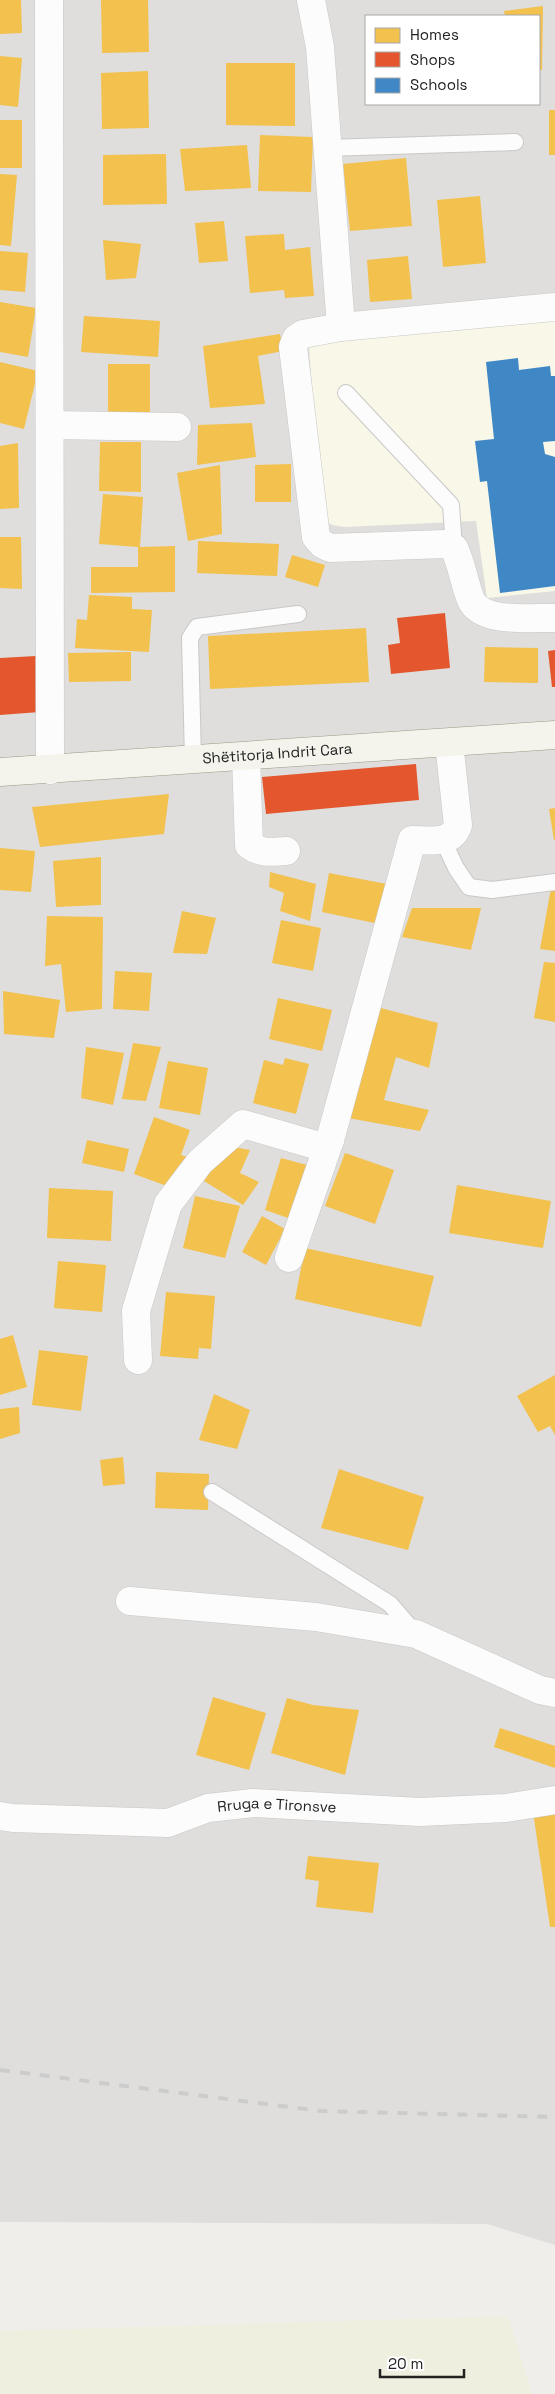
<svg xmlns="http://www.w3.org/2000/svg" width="555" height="2394" viewBox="0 0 555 2394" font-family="'Space Grotesk',sans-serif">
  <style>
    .residential { fill: #dfdedc; fill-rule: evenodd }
    .education { fill: #f8f7e8 }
    .farmland { fill: #efefdf }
    .homes { fill: #f2c14e }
    .shops { fill: #e4572e }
    .schools { fill: #3f88c5 }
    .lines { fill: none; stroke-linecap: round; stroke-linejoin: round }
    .lane-casing { stroke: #c9c8c7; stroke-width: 18 }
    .street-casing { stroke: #c9c8c7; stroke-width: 29 }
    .secondary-casing { stroke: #999a82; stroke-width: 29 }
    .lane { stroke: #fdfcfc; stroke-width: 16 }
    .street { stroke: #fdfcfc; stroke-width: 28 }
    .secondary { stroke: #f4f4ed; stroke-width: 28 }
    .rail { stroke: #ccc; stroke-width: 4; stroke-dasharray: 10 10; stroke-linecap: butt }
    .labels { text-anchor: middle; stroke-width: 5; stroke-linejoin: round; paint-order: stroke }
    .street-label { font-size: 15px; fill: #222; stroke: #fff }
  </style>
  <rect width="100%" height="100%" fill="#f0eeeb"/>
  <!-- residential -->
  <path class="residential" d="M0,0H555V2245L487,2224L0,2222ZM366,16H539V104H366Z"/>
  <!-- education -->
  <path class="education" d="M555,311V591L487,598L476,521L345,527L332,525L323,518L320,511L309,345Z"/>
  <!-- farmland -->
  <path class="farmland" d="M508,2316L532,2394H0V2331Z"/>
  <!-- homes -->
  <g class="homes">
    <path d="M0,0H21L22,33L0,34Z"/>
    <path d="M101,0H148L149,52L102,53Z"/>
    <path d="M543,6L542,70H539V16H505L504,11Z"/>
    <path d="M0,56L22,58L18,107L0,105Z"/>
    <path d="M226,63H295V126L226,125Z"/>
    <path d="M148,71L149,128L102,129L101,73Z"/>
    <rect x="549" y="110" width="6" height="45"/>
    <rect x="0" y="120" width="22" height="48"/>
    <path d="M260,135L313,137L311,192L258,191Z"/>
    <path d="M247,145L251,188L185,191L180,149Z"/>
    <path d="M166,154L167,204L103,205V155Z"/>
    <path d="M406,158L412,226L350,231L343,164Z"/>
    <path d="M0,174L17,175L11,246L0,245Z"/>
    <path d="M480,196L486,263L443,267L437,200Z"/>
    <path d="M224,221L228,261L199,263L195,223Z"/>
    <path d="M284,234L285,250L310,247L314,296L285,298L284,290L250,293L245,236Z"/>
    <path d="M103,240L141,244L136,278L106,280Z"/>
    <path d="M0,251L28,253L25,292L0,290Z"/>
    <path d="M408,256L412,299L370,302L367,260Z"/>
    <path d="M0,302L36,308L28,357L0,352Z"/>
    <path d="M84,316L160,321L158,357L81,352Z"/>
    <path d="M280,334L283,351L258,356L265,404L210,408L203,346Z"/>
    <path d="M0,362L38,371L24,429L0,423Z"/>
    <path d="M108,364H150V414L108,413Z"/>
    <path d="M252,423L256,457L197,465L198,425Z"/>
    <path d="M100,442H141V492L99,491Z"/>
    <path d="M18,443L19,508L0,509V446Z"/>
    <path d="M291,464V502H255V465Z"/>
    <path d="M220,465L222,534L188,541L177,473Z"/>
    <path d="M103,494L143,497L140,547L175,546V592L91,593V567H138V547L99,544Z"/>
    <path d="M0,537H21L22,589L0,588Z"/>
    <path d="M198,541L279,544L277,576L197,573Z"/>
    <path d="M292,555L325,565L318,587L285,577Z"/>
    <path d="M89,595L132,597V609L152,610L149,652L75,648L77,619L87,620Z"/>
    <path d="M366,628L369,682L210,689L208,636Z"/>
    <path d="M485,647L538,648V683L484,682Z"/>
    <path d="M131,652V681L69,682L68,653Z"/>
    <path d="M169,794L164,834L40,847L32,807Z"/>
    <path d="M555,808V840H554L549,809Z"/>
    <path d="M0,848L35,851L31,892L0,890Z"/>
    <path d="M101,857V905L56,907L53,861Z"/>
    <path d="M270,872L316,884L310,921L280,911L284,893L269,887Z"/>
    <path d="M329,873L387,884L379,924L322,912Z"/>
    <path d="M551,888L555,889V951L540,949Z"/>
    <path d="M412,908H481L471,950L402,937Z"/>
    <path d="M182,911L216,918L207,954L173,953Z"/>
    <path d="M47,916L103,917L102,1009L66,1012L61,964L45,966Z"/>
    <path d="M281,920L321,928L313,971L272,963Z"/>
    <path d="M544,962L555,963V1022L534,1018Z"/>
    <path d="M115,971L152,973L149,1011L113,1009Z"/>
    <path d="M3,991L60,1000L54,1038L4,1034Z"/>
    <path d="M278,998L332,1010L322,1051L269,1039Z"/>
    <path d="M377,1007L438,1023L429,1068L396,1057L384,1100L429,1110L420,1131L348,1118Z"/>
    <path d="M133,1043L161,1047L146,1101L122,1099Z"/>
    <path d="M86,1047L124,1053L113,1105L81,1098Z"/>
    <path d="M285,1058L309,1064L296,1114L253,1103L264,1060L283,1065Z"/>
    <path d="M168,1061L208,1068L200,1115L159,1108Z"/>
    <path d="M154,1117L190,1130L181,1155L188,1157L175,1189L134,1174Z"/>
    <path d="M87,1140L129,1149L124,1172L82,1163Z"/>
    <path d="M228,1146L250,1150L240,1173L259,1182L243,1205L204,1181Z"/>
    <path d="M345,1153L394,1170L375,1224L325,1206Z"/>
    <path d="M281,1158L307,1165L291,1219L265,1210Z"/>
    <path d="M457,1185L551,1201L543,1248L449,1233Z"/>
    <path d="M49,1188L113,1191L111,1241L47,1238Z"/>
    <path d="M195,1196L240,1206L225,1258L183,1248Z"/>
    <path d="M262,1216L285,1229L266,1265L242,1252Z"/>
    <path d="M305,1248L434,1276L421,1327L295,1299Z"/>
    <path d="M58,1261L106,1265L102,1312L54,1308Z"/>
    <path d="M166,1292L215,1296L211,1349L199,1348L198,1359L160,1356Z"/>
    <path d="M13,1335L27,1387L0,1395V1339Z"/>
    <path d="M39,1350L88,1356L81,1411L32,1405Z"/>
    <path d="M555,1375V1435L550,1426L538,1432L517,1396Z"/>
    <path d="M214,1394L250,1410L237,1449L199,1440Z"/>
    <path d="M19,1407L20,1433L0,1439V1409Z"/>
    <path d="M123,1457L125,1484L103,1486L100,1460Z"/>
    <path d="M339,1469L424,1497L408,1550L321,1528Z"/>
    <path d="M156,1472L209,1474L208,1510L155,1508Z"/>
    <path d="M213,1697L266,1713L249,1770L196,1755Z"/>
    <path d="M287,1698L313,1705L359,1710L345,1775L271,1753Z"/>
    <path d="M500,1728L555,1746V1768L494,1747Z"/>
    <path d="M555,1809V1927H550L533,1812Z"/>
    <path d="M308,1856L379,1863L373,1913L316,1907L319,1881L305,1879Z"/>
  </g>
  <!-- shops -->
  <g class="shops">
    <path d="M445,613L450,668L391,674L388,645L400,643L397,618Z"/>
    <path d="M555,650V687H552L548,651Z"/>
    <path d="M36,656L40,712L0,715V658Z"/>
    <path d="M416,764L419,800L266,814L262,777Z"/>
  </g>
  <!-- schools -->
  <path class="schools" d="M518,358L519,370L550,366L551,376H555V441L543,442L545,454L555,457V586L500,593L487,481L480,482L475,441L494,439L486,362Z"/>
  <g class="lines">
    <defs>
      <g id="lane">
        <path d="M326,148L515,142"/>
        <path d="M346,393L451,505L454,548"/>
        <path d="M193,759L190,638L197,627L298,614"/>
        <path d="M443,840L456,868L469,887L492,890L555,882"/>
        <path d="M212,1492L390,1604L416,1634"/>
      </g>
      <g id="street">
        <path d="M49,0L50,770"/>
        <path d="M311,0L320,47L341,327"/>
        <path d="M555,307L341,327L303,334L296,339L293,347L316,537L322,544L330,548L445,544L454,548C462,564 464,583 471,600C482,624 532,617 555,618"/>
        <path d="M50,425L177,427"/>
        <path d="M246,756L249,845C261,854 272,852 286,851"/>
        <path d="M289,1258L330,1140"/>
        <path d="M138,1360L136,1311L168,1204L200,1162L243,1124L319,1146L330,1140L412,840C430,840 452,845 458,825L449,743"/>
        <path d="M130,1601L316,1617L416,1634L540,1690L555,1693"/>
        <path id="s1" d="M0,1816L13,1818L168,1823L208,1808L253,1803L420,1812L506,1808L555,1800"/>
      </g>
      <g id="secondary">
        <path id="s2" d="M0,772L555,735"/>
      </g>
    </defs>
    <!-- lane casing -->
    <use href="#lane" class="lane-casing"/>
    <!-- street casing -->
    <use href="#street" class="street-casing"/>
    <!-- secondary casing -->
    <use href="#secondary" class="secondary-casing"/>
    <!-- lane -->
    <use href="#lane" class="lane"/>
    <!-- street -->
    <use href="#street" class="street"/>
    <!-- secondary -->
    <use href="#secondary" class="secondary"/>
    <!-- rail -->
    <path class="rail" d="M0,2070L321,2111L555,2117"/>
  </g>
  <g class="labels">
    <!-- street labels -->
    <g class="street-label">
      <text dy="5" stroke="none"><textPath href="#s2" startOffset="278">Shëtitorja Indrit Cara</textPath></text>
      <text dy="5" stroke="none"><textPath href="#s1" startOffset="280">Rruga e Tironsve</textPath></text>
    </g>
  </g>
  <!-- legend -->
  <rect x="365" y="15" width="175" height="90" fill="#ffffff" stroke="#a7a7a7"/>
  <rect x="375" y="28" width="25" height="15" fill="#f2c14e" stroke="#a7a7a7"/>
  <text x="410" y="40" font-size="15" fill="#222222">Homes</text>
  <rect x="375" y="52" width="25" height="15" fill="#e4572e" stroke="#a7a7a7"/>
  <text x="410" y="65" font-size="15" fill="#222222">Shops</text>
  <rect x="375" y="78" width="25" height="15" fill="#3f88c5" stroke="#a7a7a7"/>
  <text x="410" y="90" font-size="15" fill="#222222">Schools</text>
  <!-- scale -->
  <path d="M380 2369v8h84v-8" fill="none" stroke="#222222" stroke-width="2.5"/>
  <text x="388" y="2369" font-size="15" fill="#222222" stroke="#ffffff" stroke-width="4" paint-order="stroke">20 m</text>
</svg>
